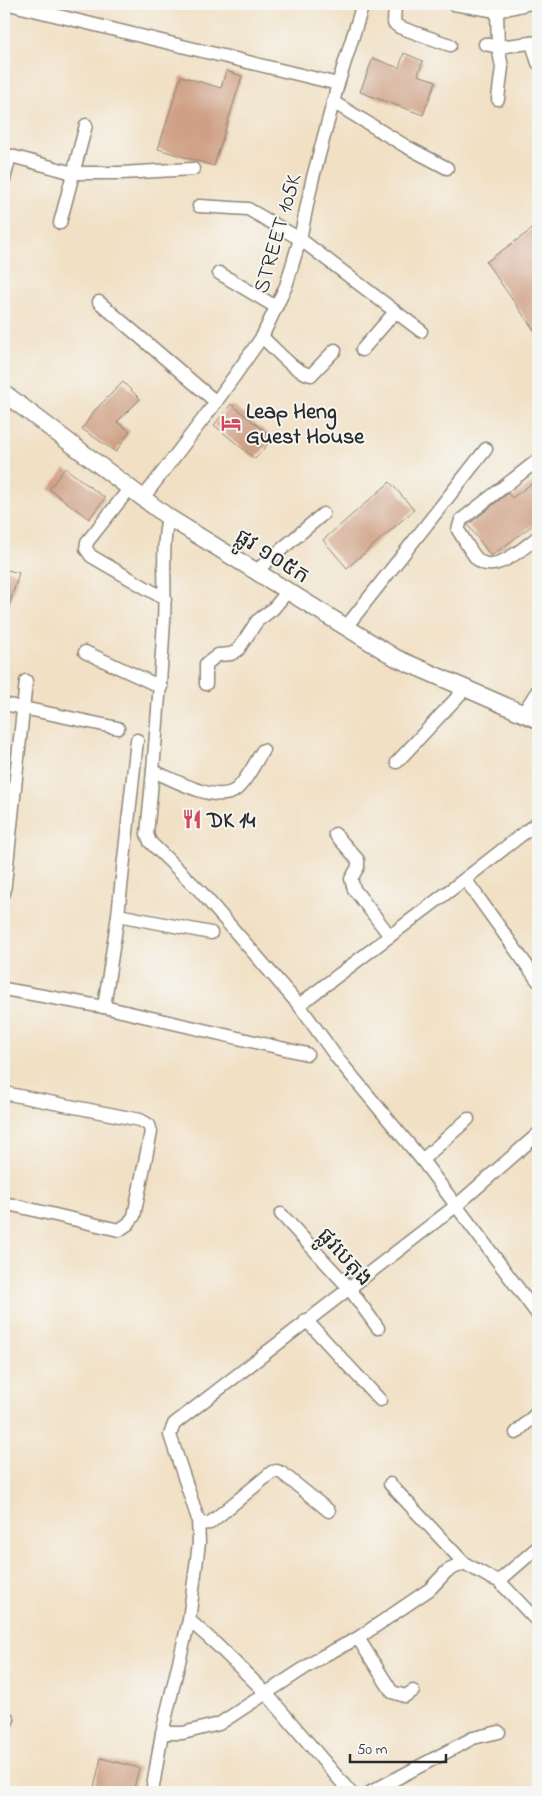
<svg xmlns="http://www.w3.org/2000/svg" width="542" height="1796" viewBox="0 0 542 1796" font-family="'Indie Flower','Noto Sans Khmer',sans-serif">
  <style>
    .building { fill: #cfa085 }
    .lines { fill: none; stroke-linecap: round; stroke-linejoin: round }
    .minor-casing { stroke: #8e8678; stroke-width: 15 }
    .major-casing { stroke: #8e8678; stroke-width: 19 }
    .minor { stroke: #fff; stroke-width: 12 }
    .major { stroke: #fff; stroke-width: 16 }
    .labels { text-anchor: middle; stroke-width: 4; stroke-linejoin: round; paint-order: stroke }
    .street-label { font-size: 22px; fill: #2b2b2b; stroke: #f6f6f2 }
    .poi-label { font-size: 22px; font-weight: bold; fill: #2b2b2b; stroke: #f6f6f2; text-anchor: start }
  </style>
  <rect width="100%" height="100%" fill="#f6f6f2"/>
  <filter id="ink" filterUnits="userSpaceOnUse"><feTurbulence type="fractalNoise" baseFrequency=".02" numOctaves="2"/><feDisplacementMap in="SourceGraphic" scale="10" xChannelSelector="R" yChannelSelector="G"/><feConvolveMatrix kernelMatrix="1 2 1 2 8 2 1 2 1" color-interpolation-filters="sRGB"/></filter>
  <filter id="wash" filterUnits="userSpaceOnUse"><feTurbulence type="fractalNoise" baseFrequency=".0096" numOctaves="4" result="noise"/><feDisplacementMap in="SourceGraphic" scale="20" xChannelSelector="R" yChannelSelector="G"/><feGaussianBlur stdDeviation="1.12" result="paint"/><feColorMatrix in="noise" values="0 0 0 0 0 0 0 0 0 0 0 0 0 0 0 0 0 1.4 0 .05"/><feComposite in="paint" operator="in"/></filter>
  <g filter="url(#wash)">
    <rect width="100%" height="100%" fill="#f1e0c4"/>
    <g id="blocks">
      <!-- building -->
      <g class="building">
        <path d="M404,53L423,61L418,75L436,81L423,115L360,92L373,58L399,68Z"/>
        <path d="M226,71L242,76L214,166L158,149L181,76L221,88Z"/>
        <path d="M538,225V336L486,262Z"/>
        <path d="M123,382L140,399L117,422L130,431L116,452L82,429L94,411Z"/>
        <path d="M231,404L273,438L255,459L214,425Z"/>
        <path d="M65,468L105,498L89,519L49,489Z"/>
        <path d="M538,479V521L491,556L468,525L508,493L512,498Z"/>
        <path d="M390,482L414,510L347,568L323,540Z"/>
        <path d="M4,569L19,573L6,615H4Z"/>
        <path d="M101,1758L139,1768L133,1792H93Z"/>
      </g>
    </g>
  </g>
  <g filter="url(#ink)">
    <use href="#blocks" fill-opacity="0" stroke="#8e8678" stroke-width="1"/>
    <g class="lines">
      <defs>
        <g id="minor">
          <path d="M9,4L338,84"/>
          <path d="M395,4L394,23L399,27L450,45"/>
          <path d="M453,4L497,11L527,4"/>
          <path d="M497,11L498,47L538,42"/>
          <path d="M532,43L538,63"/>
          <path d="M485,44L498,47L502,67L498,99"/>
          <path d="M333,102L407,147L447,168"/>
          <path d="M4,154L73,173H121L193,169"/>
          <path d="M4,179L10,156"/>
          <path d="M199,206L248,209L300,239L421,331"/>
          <path d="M60,223L86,125"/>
          <path d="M219,273L276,307"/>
          <path d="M99,302L216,402"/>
          <path d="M262,337C276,349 292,371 311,375L335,350"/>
          <path d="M362,350L395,312"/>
          <path d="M538,460L461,520L458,530C464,539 470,551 477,559C494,576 524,547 538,537"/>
          <path d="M130,488L87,542L86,549L91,556L165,599"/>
          <path d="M143,498L216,402L262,337L286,286L300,239L312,181L338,84L363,4"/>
          <path d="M168,517C161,550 166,586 164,620C160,692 154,763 147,834L150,842L200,891L299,1005L337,1058L422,1160L538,1315"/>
          <path d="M256,571L323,514"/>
          <path d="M346,627L486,449"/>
          <path d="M85,652L161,687"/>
          <path d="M206,684V664L218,655L231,654L238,650L257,621L273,609L288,591"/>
          <path d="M4,704L118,728"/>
          <path d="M523,713L538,690"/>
          <path d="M397,762L465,689"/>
          <path d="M153,771C173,779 214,803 234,791C245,784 256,761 263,750"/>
          <path d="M335,834L358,860V867L351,879L354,889L390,936"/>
          <path d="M465,879L538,981"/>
          <path d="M4,893L26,681"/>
          <path d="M118,915L211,933"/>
          <path d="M4,989L104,1007L307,1054"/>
          <path d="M299,1005L465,879L538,822"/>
          <path d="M104,1007L118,915L137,740"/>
          <path d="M4,1093L140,1120L149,1125L151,1132L134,1216L128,1224L119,1230L4,1203"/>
          <path d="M422,1160L468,1119"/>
          <path d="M281,1214L349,1288L378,1328"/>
          <path d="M306,1320L380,1400"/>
          <path d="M516,1433L538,1412"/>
          <path d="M390,1484L464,1563L491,1578L499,1581L538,1622"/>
          <path d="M199,1524L210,1523L272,1472L277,1471L282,1473L329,1511"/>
          <path d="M499,1581L538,1547"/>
          <path d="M189,1620L216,1644L266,1693L350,1792"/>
          <path d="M358,1638L392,1692L405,1696L413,1691"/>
          <path d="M4,1727L8,1719"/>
          <path d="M162,1733H183L219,1724L323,1656L358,1638L430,1589L447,1571L464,1563"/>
          <path d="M152,1792L162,1733L189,1620L199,1543L198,1519L170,1435L174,1424L457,1205L538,1134"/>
          <path d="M371,1792L473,1738L499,1732"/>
        </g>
        <path id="major" d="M4,393L168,517L396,658L538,720"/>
      </defs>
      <!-- minor casing -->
      <use href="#minor" class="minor-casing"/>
      <!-- major casing -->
      <use href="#major" class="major-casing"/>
      <!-- minor -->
      <use href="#minor" class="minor"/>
      <!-- major -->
      <use href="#major" class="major"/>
    </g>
  </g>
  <!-- icons -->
  <defs>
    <symbol id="hotel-bare" viewBox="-9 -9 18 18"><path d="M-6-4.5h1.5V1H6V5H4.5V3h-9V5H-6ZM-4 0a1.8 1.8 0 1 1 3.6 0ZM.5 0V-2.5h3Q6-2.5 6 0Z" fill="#d1495b" stroke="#f6f6f2" stroke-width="2.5" paint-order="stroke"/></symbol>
    <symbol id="restaurant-bare" viewBox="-9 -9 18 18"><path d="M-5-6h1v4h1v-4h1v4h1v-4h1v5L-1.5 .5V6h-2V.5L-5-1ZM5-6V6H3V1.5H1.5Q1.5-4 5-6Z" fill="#d1495b" stroke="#f6f6f2" stroke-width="2.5" paint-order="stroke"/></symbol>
  </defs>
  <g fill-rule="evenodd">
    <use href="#hotel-bare" x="217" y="409" width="28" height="28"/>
    <use href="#restaurant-bare" x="178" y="805" width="28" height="28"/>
  </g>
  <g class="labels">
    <!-- street labels -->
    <g class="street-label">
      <text transform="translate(276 233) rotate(-74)" y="8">STREET 105K</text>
      <text transform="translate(273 555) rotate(32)" y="8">ផ្លូវ ១០៥ក</text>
      <text transform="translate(346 1256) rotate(48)" y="8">ផ្លូវបេតុង</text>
    </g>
    <!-- poi labels -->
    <g class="poi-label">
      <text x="246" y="418">Leap Heng<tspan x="246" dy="25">Guest House</tspan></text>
      <text x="207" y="827">DK 14</text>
    </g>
  </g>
  <!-- margin -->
  <rect width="542" height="1796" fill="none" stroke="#f6f6f2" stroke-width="20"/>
  <!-- scale -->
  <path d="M350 1754v8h96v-8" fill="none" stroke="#2b2b2b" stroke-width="2.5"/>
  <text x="357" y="1754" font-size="15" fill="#2b2b2b" stroke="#f6f6f2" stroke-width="4" paint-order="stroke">50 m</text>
</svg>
